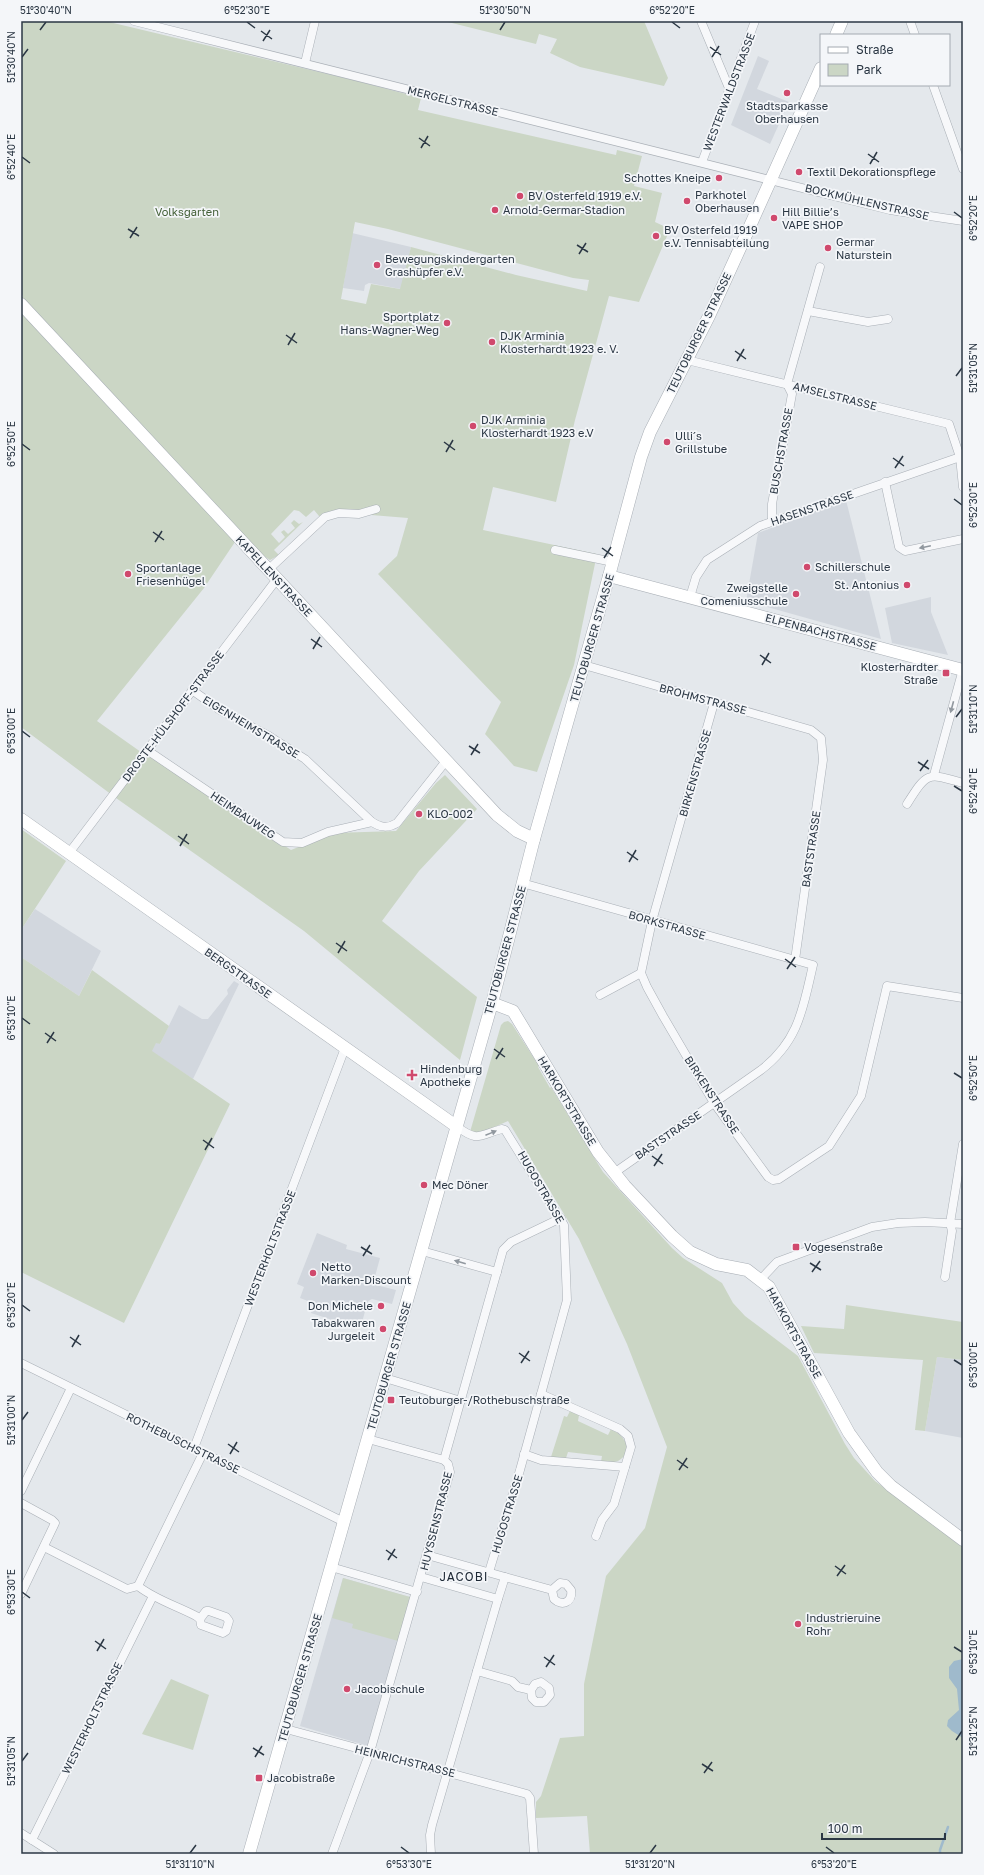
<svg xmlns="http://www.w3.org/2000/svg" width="984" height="1875" viewBox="0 0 984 1875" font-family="'Golos Text',sans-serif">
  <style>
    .built { fill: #d2d7de }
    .green { fill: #cbd6c5; fill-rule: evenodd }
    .water { fill: #9fbacc }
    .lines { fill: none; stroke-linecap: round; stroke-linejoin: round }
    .stream { stroke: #9fbacc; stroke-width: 2.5 }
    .street-casing { stroke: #a9afb6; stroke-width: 9 }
    .secondary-casing { stroke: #a9afb6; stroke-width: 13 }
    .street { stroke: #f7f8fa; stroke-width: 8 }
    .secondary { stroke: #fff; stroke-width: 12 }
    .oneway { fill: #91989f }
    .ticks { fill: none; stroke: #2b3744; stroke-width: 1.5 }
    .poi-dot { fill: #d0496d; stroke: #f4f6f9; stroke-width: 1.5 }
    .labels { text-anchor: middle; stroke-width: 3.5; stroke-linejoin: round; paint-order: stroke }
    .street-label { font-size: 11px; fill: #2b3744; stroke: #f4f6f9 }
    .poi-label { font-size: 11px; fill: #2b3744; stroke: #f4f6f9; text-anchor: start }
    .park-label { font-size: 11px; fill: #446038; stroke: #f4f6f9 }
    .neighbourhood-label { font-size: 12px; letter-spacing: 1px; fill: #1d2835; stroke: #f4f6f9 }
    .neatline { fill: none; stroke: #2b3744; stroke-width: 1.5 }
    .ticks-label { font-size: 10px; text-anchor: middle; fill: #2b3744 }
  </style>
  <rect width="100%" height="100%" fill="#e4e8ec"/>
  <!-- built -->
  <g class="built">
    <path d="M758,56L769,61L757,89L789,102L770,144L731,125Z"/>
    <path d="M352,233L411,247L401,289L369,283L365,285L364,291L343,288Z"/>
    <path d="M846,500L881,639L746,601L758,533Z"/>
    <path d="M931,597V612L948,655L892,643L885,608Z"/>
    <path d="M35,909L101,951L79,996L21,957V930Z"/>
    <path d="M234,981L239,984L193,1079L151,1051L156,1042L160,1044L179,1005L202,1019H208L228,994L227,990Z"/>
    <path d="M317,1233L347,1245L346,1249L380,1258L374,1280L376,1285L396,1290L392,1304L372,1299L368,1301L360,1329L311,1313L313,1303L300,1298L304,1287L297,1284Z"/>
    <path d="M937,1357L963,1360V1438L925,1431Z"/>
    <path d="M343,1578L410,1597L368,1746L300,1726Z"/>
  </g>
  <!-- green -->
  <g class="green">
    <path d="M21,21H105L357,81L421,98L418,110L616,155L617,150L642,156L634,186L662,193L655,222L670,229L639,302L609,296L575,420L556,502L493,487L483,530L597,554L574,665L537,772L514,766L485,734L501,702L378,574L397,556L408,518L359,514L327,519L324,522L314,510L306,517L299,511L294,510L271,534L279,543L285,537L281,532L284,530L288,534L295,528L291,523L294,520L299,524L303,522L274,550L279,555L270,560L237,539L204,588L97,721L148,757L154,758L291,850L334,833L396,831L436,783L445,775L477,809L419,871L382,921L477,997L460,1060L304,931L116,798L21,727V300L23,296L21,294ZM355,222L388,229L573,278L589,280L587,291L516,275L411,247L400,289L371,284L366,304L341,299Z"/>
    <path d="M444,21H644L668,78L664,86L580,67L550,53L557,39L539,34L536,44Z"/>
    <path d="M21,829L66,861L21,930Z"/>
    <path d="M21,957L79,996L92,970L169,1026L160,1044L156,1043L152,1051L230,1104L124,1323L21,1272Z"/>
    <path d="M508,1021L512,1024L539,1066L538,1067L550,1088L551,1087L603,1172L672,1248L683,1258L722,1283L733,1303L745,1316L798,1356L845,1444L854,1458L875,1481L963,1546V1854H590L587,1816L536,1818V1802L541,1796L560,1738L584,1736V1684L606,1576L645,1528L667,1447L627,1344L579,1239L508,1121L481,1133L470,1132L501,1025L504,1022Z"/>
    <path d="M846,1305L963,1322V1360L937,1357L925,1431L915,1430L923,1360L814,1353L801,1326L844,1329Z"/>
    <path d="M570,1411L579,1415L578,1421L608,1435L611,1429C624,1435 636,1451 618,1461C613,1463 606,1462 601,1462L602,1456L568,1452L566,1458L551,1457L564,1416L567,1417Z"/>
    <path d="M343,1578L410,1597L398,1641L352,1628L353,1624L332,1618Z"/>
    <path d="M171,1679L209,1695L193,1750L142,1734Z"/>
  </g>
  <!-- water -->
  <path class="water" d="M963,1659V1738L952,1731L947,1726L948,1720L959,1710L957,1689L949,1678V1667L954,1661Z"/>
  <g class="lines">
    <!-- stream -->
    <path class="stream" d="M940,1854V1850L948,1827"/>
    <defs>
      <g id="street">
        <path d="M134,21L890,210L963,221"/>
        <path d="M701,21L729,88"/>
        <path d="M910,21L915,35"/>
        <path d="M305,63L315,21"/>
        <path d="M933,85L963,169"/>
        <path d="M702,162L755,21"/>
        <path d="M808,311L868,322L888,319"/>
        <path d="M687,360L949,424L960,457L963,487"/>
        <path d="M885,482L899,547L905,551L963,539"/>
        <path d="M772,522V504L792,394L787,384L820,267"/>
        <path d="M555,550L613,562"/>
        <path d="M268,570L325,517L339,513L359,514L376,509"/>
        <path d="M690,597L696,577L707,560L760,526L963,456"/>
        <path d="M584,665L811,730L821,738L823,760L795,960"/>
        <path d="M192,690L220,710L269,736L305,759L372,822C380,827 387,829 397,823L446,761"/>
        <path d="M714,703L652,921L641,973L647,987L663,1016L714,1103L768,1177L773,1180L779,1179L829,1146L861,1096L887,986L963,998"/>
        <path d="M147,750L283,842L302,843L328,832L372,822"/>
        <path d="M934,775L963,669"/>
        <path d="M907,804C928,771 927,773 963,783"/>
        <path d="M69,853L277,579"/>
        <path d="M522,883L813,965C803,1008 799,1041 761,1070L614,1173"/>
        <path d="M600,995L641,973"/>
        <path d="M456,1126C479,1143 478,1135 502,1129L505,1130L564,1225L567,1300L520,1470L489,1572"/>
        <path d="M422,1251L497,1272"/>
        <path d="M945,1277L952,1231L950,1223L963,1144"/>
        <path d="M761,1279L777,1262L872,1227L898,1223L925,1222L963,1224"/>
        <path d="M21,1363L344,1522"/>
        <path d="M385,1378L461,1401"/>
        <path d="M541,1394L620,1429L628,1436L631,1447L614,1504L602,1520L596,1536"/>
        <path d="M368,1439L444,1460"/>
        <path d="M194,1448L345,1048"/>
        <path d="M524,1454L541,1460L625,1467"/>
        <path d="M21,1491L71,1388"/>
        <path d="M21,1503L52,1520L55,1523L21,1594"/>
        <path d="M44,1547L127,1589L138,1586C154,1599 177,1606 196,1616L200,1619L201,1625L223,1633L226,1631L229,1621L226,1617L209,1611H206L200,1619"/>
        <path d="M427,1555L505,1577"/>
        <path d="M331,1567L417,1592"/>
        <path d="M421,1577L498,1599L505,1577L552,1590L554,1599C562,1607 573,1602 571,1590L566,1584L560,1583L552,1590"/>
        <path d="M138,1586L203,1453"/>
        <path d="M477,1671L512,1681L518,1687L531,1690L532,1698L536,1702H544L550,1695L549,1688L541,1682L535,1684L531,1690"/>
        <path d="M286,1729L527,1794L530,1798L534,1854"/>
        <path d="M21,1833L54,1854"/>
        <path d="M32,1840L153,1596"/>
        <path d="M332,1854L370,1752L450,1472L448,1464L444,1460L503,1250L511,1242L561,1218"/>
        <path d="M431,1854L430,1835L432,1825L498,1599"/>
      </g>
      <g id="secondary">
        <path d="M836,35L842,21"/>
        <path d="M21,304L497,815L517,831L534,839"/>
        <path d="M609,576L963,670"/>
        <path d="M21,819L456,1126"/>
        <path d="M492,1003L513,1011L598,1152L625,1186L672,1236L690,1252L716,1264L747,1270L769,1287L849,1433L877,1472L891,1486L963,1540"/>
        <path d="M249,1854L492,1003L534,839L609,576L641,457L650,432L709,316L746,235L821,68"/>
      </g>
    </defs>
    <!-- street casing -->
    <use href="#street" class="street-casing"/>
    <!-- secondary casing -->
    <use href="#secondary" class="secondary-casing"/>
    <!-- street -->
    <use href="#street" class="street"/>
    <!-- secondary -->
    <use href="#secondary" class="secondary"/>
  </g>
  <!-- one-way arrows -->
  <defs><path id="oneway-solid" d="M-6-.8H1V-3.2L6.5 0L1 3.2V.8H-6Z"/></defs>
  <g class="oneway">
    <use href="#oneway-solid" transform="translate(925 547) rotate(168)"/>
    <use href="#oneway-solid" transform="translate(952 707) rotate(105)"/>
    <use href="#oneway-solid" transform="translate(491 1133) rotate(-22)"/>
    <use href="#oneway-solid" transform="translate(460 1262) rotate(-164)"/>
  </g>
  <!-- ticks -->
  <path class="ticks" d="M247,22L255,28M672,22L680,28M40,30L46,22M500,30L505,22M261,31L272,39M263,41L270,30M710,47L721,55M22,57L28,49M712,57L719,46M419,138L430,146M421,148L428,136M868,154L879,162M22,157L30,163M870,164L877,152M954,212L962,218M128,229L139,236M130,238L137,227M577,245L588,252M579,254L586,243M286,335L297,343M288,345L295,333M735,351L746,359M737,361L744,349M956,376L962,368M444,442L455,450M22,444L30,450M446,452L453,440M893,458L904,466M895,468L903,456M954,499L962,505M153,532L164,540M155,542L162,531M602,548L613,556M604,558L611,547M311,639L322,647M313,649L320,637M760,655L771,663M762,665L769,653M956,717L962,709M22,731L30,737M469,746L480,753M471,755L478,744M918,762L929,769M920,771L928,760M954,786L962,791M178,836L189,844M180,846L187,834M627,852L638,860M629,862L636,850M336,943L347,951M338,953L345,941M785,959L796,967M787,969L795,957M22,1018L30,1024M45,1033L56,1041M47,1043L54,1032M494,1049L505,1057M496,1059L503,1048M954,1073L962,1078M203,1140L214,1148M205,1150L212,1138M652,1156L663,1164M654,1166L662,1154M361,1247L372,1254M363,1256L370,1245M810,1263L821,1270M812,1272L820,1261M22,1305L30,1311M70,1337L81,1345M72,1347L79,1335M519,1353L530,1361M954,1360L962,1365M521,1363L529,1351M22,1420L28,1412M228,1444L239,1452M230,1454L237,1442M677,1460L688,1468M679,1470L687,1458M386,1550L397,1558M388,1560L395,1549M835,1566L846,1574M837,1576L845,1565M22,1592L30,1598M95,1641L106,1649M954,1647L962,1652M97,1651L104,1639M544,1657L555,1665M546,1667L554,1655M956,1740L962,1731M253,1748L264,1755M255,1757L262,1746M22,1761L28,1753M702,1764L713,1771M704,1773L712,1762M401,1847L409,1853M826,1847L834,1853M190,1853L196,1845M650,1853L656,1845"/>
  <!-- markers -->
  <g class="poi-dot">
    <circle cx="787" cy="93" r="4"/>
    <circle cx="799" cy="172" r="4"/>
    <circle cx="719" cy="178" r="4"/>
    <circle cx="520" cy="196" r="4"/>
    <circle cx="687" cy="201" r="4"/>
    <circle cx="495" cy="210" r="4"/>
    <circle cx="774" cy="218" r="4"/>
    <circle cx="656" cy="236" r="4"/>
    <circle cx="828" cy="248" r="4"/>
    <circle cx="377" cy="265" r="4"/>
    <circle cx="447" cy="323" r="4"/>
    <circle cx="492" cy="342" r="4"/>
    <circle cx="473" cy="426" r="4"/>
    <circle cx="667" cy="442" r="4"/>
    <circle cx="807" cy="567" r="4"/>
    <circle cx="128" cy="574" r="4"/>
    <circle cx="907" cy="585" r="4"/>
    <circle cx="796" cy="594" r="4"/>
    <rect x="942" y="669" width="8" height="8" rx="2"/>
    <circle cx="419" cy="814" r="4"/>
    <path d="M410 1069h4v4h4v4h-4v4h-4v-4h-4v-4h4z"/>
    <circle cx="424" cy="1185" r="4"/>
    <rect x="792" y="1243" width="8" height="8" rx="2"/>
    <circle cx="313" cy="1273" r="4"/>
    <circle cx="381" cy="1306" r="4"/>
    <circle cx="383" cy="1329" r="4"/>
    <rect x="387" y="1396" width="8" height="8" rx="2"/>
    <circle cx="798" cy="1624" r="4"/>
    <circle cx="347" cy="1689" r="4"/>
    <rect x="255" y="1774" width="8" height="8" rx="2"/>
  </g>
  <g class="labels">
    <!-- street labels -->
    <g class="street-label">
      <text transform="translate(729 92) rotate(-69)" y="4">WESTERWALDSTRASSE</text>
      <text transform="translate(453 101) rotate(14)" y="4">MERGELSTRASSE</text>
      <text transform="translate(867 202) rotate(13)" y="4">BOCKMÜHLENSTRASSE</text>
      <text transform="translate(699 333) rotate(-64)" y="4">TEUTOBURGER STRASSE</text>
      <text transform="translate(835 396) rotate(14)" y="4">AMSELSTRASSE</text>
      <text transform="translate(781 451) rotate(-80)" y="4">BUSCHSTRASSE</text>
      <text transform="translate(812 508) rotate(-19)" y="4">HASENSTRASSE</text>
      <text transform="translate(274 576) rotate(47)" y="4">KAPELLENSTRASSE</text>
      <text transform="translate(821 632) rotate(15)" y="4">ELPENBACHSTRASSE</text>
      <text transform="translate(592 638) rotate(-74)" y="4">TEUTOBURGER STRASSE</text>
      <text transform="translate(703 699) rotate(15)" y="4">BROHMSTRASSE</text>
      <text transform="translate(173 716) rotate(-53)" y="4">DROSTE-HÜLSHOFF-STRASSE</text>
      <text transform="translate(251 727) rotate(31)" y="4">EIGENHEIMSTRASSE</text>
      <text transform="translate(695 773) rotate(-74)" y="4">BIRKENSTRASSE</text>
      <text transform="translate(243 815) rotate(34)" y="4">HEIMBAUWEG</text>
      <text transform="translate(811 849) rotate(-82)" y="4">BASTSTRASSE</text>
      <text transform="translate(667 925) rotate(16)" y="4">BORKSTRASSE</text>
      <text transform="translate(505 950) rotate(-75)" y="4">TEUTOBURGER STRASSE</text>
      <text transform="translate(238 973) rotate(35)" y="4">BERGSTRASSE</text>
      <text transform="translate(712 1095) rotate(57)" y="4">BIRKENSTRASSE</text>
      <text transform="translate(567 1101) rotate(59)" y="4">HARKORTSTRASSE</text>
      <text transform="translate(668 1135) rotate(-34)" y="4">BASTSTRASSE</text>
      <text transform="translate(541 1187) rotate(60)" y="4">HUGOSTRASSE</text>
      <text transform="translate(270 1248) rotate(-69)" y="4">WESTERHOLTSTRASSE</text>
      <text transform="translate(794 1333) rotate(61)" y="4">HARKORTSTRASSE</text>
      <text transform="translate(389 1366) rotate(-74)" y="4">TEUTOBURGER STRASSE</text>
      <text transform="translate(183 1443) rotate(26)" y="4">ROTHEBUSCHSTRASSE</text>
      <text transform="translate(507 1514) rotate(-73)" y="4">HUGOSTRASSE</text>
      <text transform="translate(436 1521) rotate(-76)" y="4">HUYSSENSTRASSE</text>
      <text transform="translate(300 1678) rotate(-74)" y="4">TEUTOBURGER STRASSE</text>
      <text transform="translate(92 1718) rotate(-64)" y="4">WESTERHOLTSTRASSE</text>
      <text transform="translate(405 1761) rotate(14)" y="4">HEINRICHSTRASSE</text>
    </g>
    <!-- poi labels -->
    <g class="poi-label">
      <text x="787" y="110" text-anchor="middle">Stadtsparkasse<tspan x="787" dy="13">Oberhausen</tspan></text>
      <text x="807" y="176">Textil Dekorationspflege</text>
      <text x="711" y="182" text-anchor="end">Schottes Kneipe</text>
      <text x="695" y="199">Parkhotel<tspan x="695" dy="13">Oberhausen</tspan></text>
      <text x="528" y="200">BV Osterfeld 1919 e.V.</text>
      <text x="503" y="214">Arnold-Germar-Stadion</text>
      <text x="782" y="216">Hill Billie’s<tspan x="782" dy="13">VAPE SHOP</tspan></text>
      <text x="664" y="234">BV Osterfeld 1919<tspan x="664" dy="13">e.V. Tennisabteilung</tspan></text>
      <text x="836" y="246">Germar<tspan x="836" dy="13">Naturstein</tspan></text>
      <text x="385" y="263">Bewegungskindergarten<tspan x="385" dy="13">Grashüpfer e.V.</tspan></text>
      <text x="439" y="321" text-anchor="end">Sportplatz<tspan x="439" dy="13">Hans-Wagner-Weg</tspan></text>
      <text x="500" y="340">DJK Arminia<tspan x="500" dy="13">Klosterhardt 1923 e. V.</tspan></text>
      <text x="481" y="424">DJK Arminia<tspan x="481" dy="13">Klosterhardt 1923 e.V</tspan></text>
      <text x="675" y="440">Ulli´s<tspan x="675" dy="13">Grillstube</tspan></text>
      <text x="815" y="571">Schillerschule</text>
      <text x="136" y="572">Sportanlage<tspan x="136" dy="13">Friesenhügel</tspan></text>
      <text x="899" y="589" text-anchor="end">St. Antonius</text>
      <text x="788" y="592" text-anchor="end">Zweigstelle<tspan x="788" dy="13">Comeniusschule</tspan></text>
      <text x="938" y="671" text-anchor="end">Klosterhardter<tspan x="938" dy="13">Straße</tspan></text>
      <text x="427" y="818">KLO-002</text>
      <text x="420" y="1073">Hindenburg<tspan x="420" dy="13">Apotheke</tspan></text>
      <text x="432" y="1189">Mec Döner</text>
      <text x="804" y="1251">Vogesenstraße</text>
      <text x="321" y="1271">Netto<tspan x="321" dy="13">Marken-Discount</tspan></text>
      <text x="373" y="1310" text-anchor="end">Don Michele</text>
      <text x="375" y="1327" text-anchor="end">Tabakwaren<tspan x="375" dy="13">Jurgeleit</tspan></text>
      <text x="399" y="1404">Teutoburger-/Rothebuschstraße</text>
      <text x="806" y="1622">Industrieruine<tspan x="806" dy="13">Rohr</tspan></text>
      <text x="355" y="1693">Jacobischule</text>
      <text x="267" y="1782">Jacobistraße</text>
    </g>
    <!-- park labels -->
    <g class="park-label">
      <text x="187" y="216">Volksgarten</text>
    </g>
    <!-- neighbourhood labels -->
    <g class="neighbourhood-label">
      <text x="464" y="1581">JACOBI</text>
    </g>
  </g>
  <!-- border -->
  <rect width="984" height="1875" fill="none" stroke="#f4f6f9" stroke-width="44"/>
  <!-- legend -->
  <rect x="820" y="34" width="130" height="52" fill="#f4f6f9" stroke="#a4aab1"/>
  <rect x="828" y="47" width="20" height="6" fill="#ffffff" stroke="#a4aab1"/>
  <text x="856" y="54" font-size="12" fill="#2b3744">Straße</text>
  <rect x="828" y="64" width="20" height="12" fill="#cbd6c5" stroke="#a4aab1"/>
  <text x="856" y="74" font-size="12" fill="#2b3744">Park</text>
  <!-- scale -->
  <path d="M822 1833v6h123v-6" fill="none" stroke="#2b3744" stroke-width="2"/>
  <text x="828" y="1833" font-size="12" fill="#2b3744" stroke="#f4f6f9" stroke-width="3" paint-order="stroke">100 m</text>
  <rect x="22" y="22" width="940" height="1831" class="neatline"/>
  <g class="ticks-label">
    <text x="46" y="14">51°30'40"N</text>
    <text x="247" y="14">6°52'30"E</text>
    <text x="505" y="14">51°30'50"N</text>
    <text x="672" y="14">6°52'20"E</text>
    <text transform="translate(11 57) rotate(-90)" y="4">51°30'40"N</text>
    <text transform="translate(11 157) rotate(-90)" y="4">6°52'40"E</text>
    <text transform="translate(973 218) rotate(-90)" y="4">6°52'20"E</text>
    <text transform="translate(973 368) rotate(-90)" y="4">51°31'05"N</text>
    <text transform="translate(11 444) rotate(-90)" y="4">6°52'50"E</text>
    <text transform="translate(973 505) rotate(-90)" y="4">6°52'30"E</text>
    <text transform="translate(973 709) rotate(-90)" y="4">51°31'10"N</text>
    <text transform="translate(11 731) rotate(-90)" y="4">6°53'00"E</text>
    <text transform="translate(973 791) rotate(-90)" y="4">6°52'40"E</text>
    <text transform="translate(11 1018) rotate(-90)" y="4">6°53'10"E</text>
    <text transform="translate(973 1078) rotate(-90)" y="4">6°52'50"E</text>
    <text transform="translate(11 1305) rotate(-90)" y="4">6°53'20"E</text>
    <text transform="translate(973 1365) rotate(-90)" y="4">6°53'00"E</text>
    <text transform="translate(11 1420) rotate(-90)" y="4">51°31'00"N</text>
    <text transform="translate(11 1592) rotate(-90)" y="4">6°53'30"E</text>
    <text transform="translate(973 1652) rotate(-90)" y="4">6°53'10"E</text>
    <text transform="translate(973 1731) rotate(-90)" y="4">51°31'25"N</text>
    <text transform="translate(11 1761) rotate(-90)" y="4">51°31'05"N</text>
    <text x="190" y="1868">51°31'10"N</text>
    <text x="409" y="1868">6°53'30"E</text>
    <text x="650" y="1868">51°31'20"N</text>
    <text x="834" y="1868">6°53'20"E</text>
  </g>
</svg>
